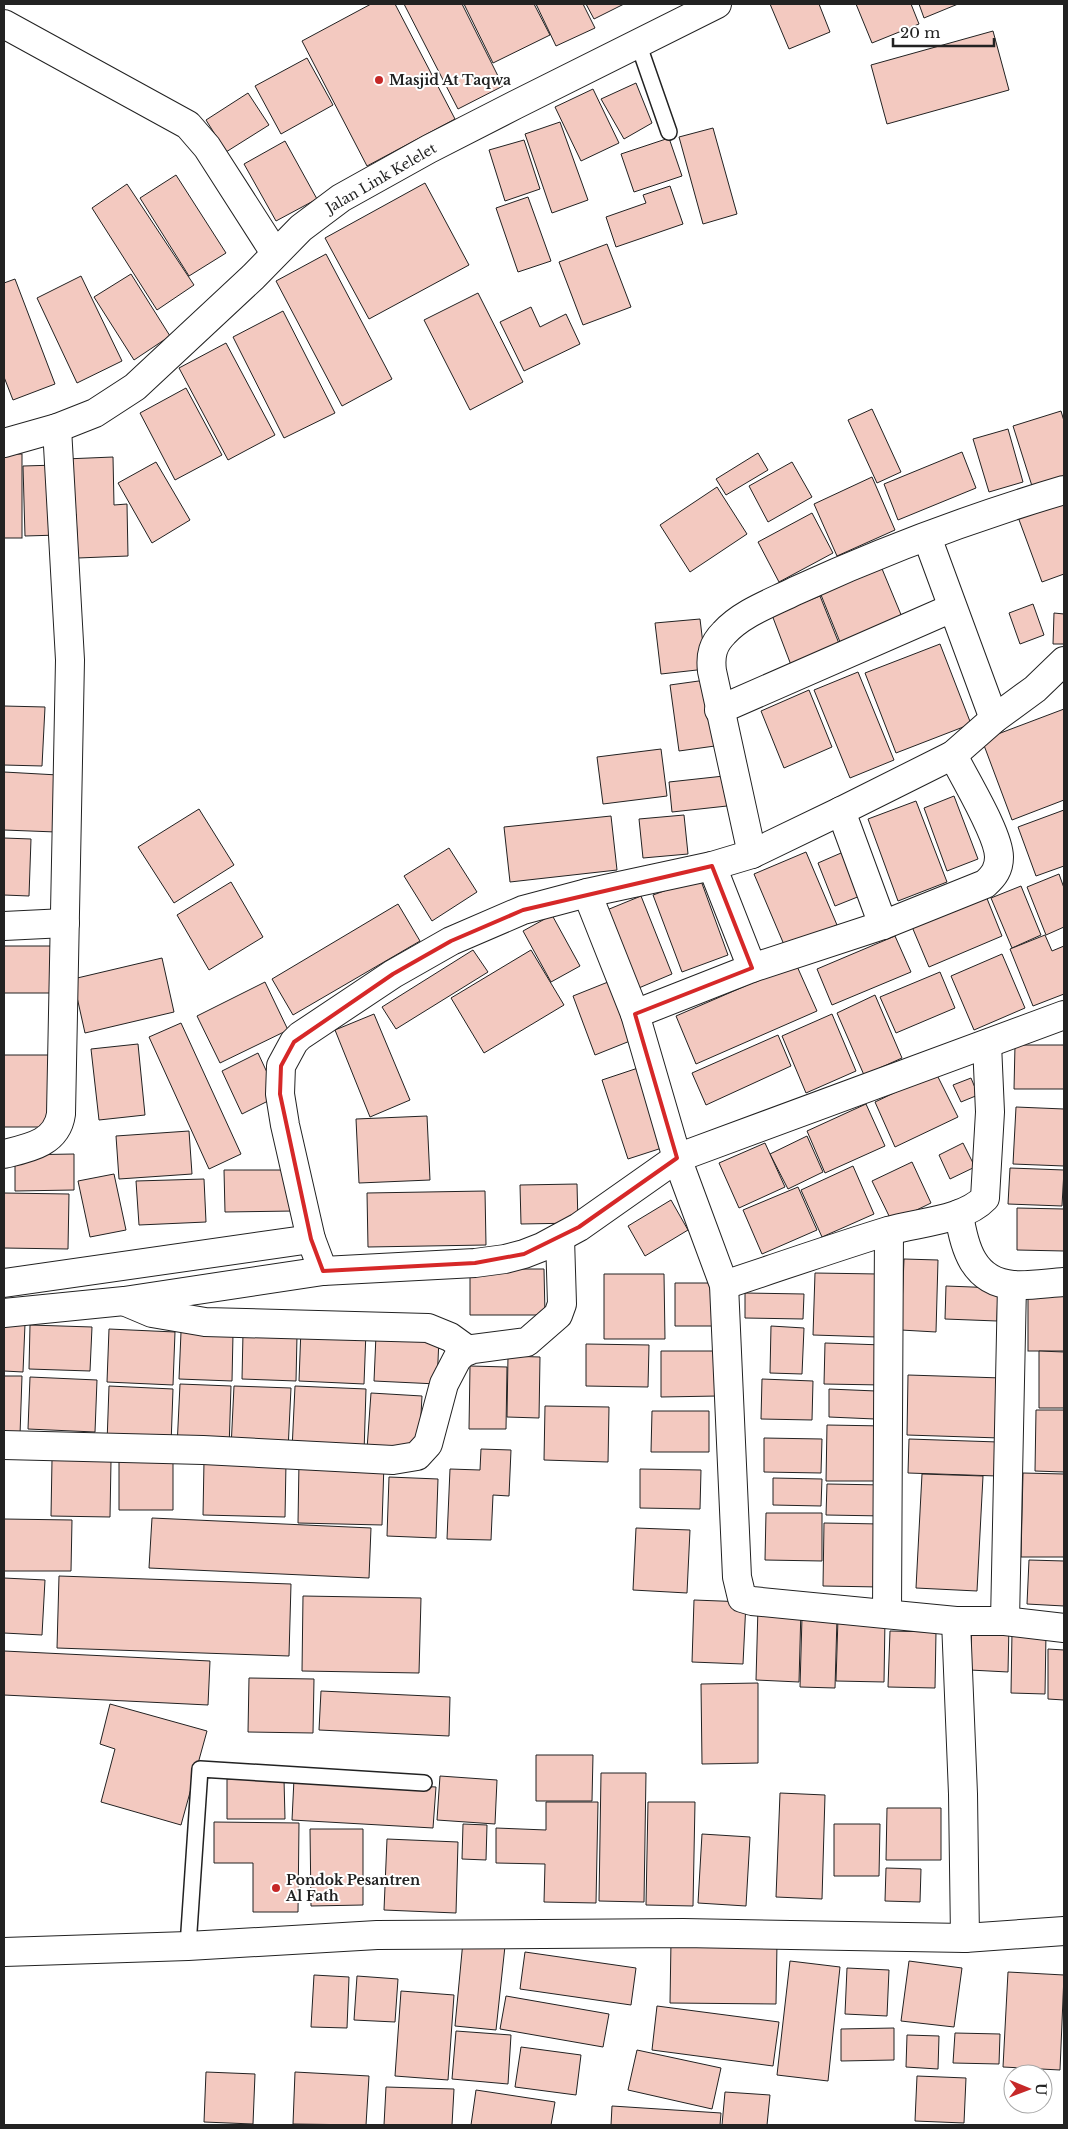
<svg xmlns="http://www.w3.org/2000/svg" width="1068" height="2129" viewBox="0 0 1068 2129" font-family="'Libre Baskerville',serif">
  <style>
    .building { fill: #f3c9c0; stroke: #222 }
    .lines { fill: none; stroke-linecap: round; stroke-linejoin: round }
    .service-casing { stroke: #222; stroke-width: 18 }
    .minor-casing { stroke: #222; stroke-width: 30 }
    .service { stroke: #fff; stroke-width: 15 }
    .minor { stroke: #fff; stroke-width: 28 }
    .marked { fill: none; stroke: #d62828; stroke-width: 4; stroke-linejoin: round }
    .poi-dot { fill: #c62828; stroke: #fff; stroke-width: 2 }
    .labels { text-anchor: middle; stroke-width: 4; stroke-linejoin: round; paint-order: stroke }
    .poi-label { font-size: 14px; font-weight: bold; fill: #222; stroke: #fff; text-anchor: start }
    .street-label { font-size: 14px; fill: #222; stroke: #fff }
  </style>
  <rect width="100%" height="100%" fill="#fff"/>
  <!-- building -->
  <g class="building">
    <path d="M371,4H395L455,119L367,166L302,41Z"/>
    <path d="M404,4H462L503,86L458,109Z"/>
    <path d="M464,4H534L550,35L493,63Z"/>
    <path d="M536,4H583L595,28L556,46Z"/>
    <path d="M586,4H624L594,19Z"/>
    <path d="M770,4H819L830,32L789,49Z"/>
    <path d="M856,4H911L919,24L872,43Z"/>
    <path d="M919,4H958L924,18Z"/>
    <path d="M993,31L1009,90L887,124L871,65Z"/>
    <path d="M307,58L333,105L281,134L255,86Z"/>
    <path d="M636,83L652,123L624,139L601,99Z"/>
    <path d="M593,89L619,143L581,161L555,107Z"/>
    <path d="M248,93L269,125L226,152L206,120Z"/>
    <path d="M560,122L588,200L552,213L525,134Z"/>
    <path d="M713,128L737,214L703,224L679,137Z"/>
    <path d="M669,138L682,176L634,192L621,154Z"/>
    <path d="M524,140L540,189L505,201L489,150Z"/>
    <path d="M285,141L317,199L276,221L244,164Z"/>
    <path d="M176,175L226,253L189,276L140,198Z"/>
    <path d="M425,183L469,265L369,319L325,238Z"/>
    <path d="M127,184L194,285L157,310L92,208Z"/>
    <path d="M670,186L683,224L616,247L606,217L646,203L643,195Z"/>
    <path d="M528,197L551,261L518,272L496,208Z"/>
    <path d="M607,244L631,307L583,325L559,262Z"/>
    <path d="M326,254L392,379L342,406L276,281Z"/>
    <path d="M131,274L170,336L134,360L94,297Z"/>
    <path d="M81,276L122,361L77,383L37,298Z"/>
    <path d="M15,279L55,384L13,400L4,377V283Z"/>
    <path d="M478,293L523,382L470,410L424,320Z"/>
    <path d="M531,307L540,327L566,314L580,344L524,371L500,322Z"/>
    <path d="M283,311L335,413L284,438L233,337Z"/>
    <path d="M226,343L275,435L228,460L179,368Z"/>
    <path d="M186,388L222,455L175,480L140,413Z"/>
    <path d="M872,409L901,472L877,483L848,420Z"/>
    <path d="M1061,411L1064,421V476L1032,486L1013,426Z"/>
    <path d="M1008,429L1023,482L989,492L973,439Z"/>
    <path d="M962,452L976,488L898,520L884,484Z"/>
    <path d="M758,453L768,470L726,495L716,479Z"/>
    <rect x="4" y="454" width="18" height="84"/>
    <path d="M113,457L114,505L127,504L128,556L78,558L76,514H66L65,459Z"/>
    <path d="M156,462L190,520L152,543L118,483Z"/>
    <path d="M792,462L812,497L768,522L749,486Z"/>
    <path d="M57,465L59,535L25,536L23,466Z"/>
    <path d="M872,477L895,530L837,556L814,504Z"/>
    <path d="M717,487L747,534L690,572L660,525Z"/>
    <path d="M1064,498V574L1042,582L1018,517Z"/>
    <path d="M812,513L833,553L779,582L758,542Z"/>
    <path d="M880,564L902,617L840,642L819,590Z"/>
    <path d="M820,596L840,646L791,665L772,615Z"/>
    <path d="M1033,604L1044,635L1020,644L1009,613Z"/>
    <path d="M1054,613L1064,614V644H1053Z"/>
    <path d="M700,619L706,669L661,674L655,623Z"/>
    <path d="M940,644L971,724L896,753L865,673Z"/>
    <path d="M858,672L894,760L850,778L814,690Z"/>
    <path d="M713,679L722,745L679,751L670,685Z"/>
    <path d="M809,690L832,747L784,768L761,711Z"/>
    <path d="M4,706L45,707L42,766L4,765Z"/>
    <path d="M1064,709V800L1012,820L982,740Z"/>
    <path d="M661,749L667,796L603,804L597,757Z"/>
    <path d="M4,772L58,775L56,832L4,830Z"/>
    <path d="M724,776L727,806L672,812L669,782Z"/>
    <path d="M954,796L978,859L947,871L924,808Z"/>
    <path d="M916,801L947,882L898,901L868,819Z"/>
    <path d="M199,809L234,865L174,903L138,847Z"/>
    <path d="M1064,810V866L1036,876L1018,827Z"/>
    <path d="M684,815L688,854L643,858L639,819Z"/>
    <path d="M611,816L617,870L510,882L504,827Z"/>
    <path d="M4,838L31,839L29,896L4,895Z"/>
    <path d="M449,848L477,892L432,921L404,876Z"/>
    <path d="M848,850L865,894L835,906L818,863Z"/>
    <path d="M806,852L837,925L785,947L754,874Z"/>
    <path d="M1059,874L1064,888V927L1046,935L1027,887Z"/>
    <path d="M700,878L728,955L682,972L653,895Z"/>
    <path d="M231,882L263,937L209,970L177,915Z"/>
    <path d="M1021,886L1041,935L1012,948L991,898Z"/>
    <path d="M984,891L1002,936L929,967L910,922Z"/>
    <path d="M641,896L672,974L634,990L602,912Z"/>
    <path d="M398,904L420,941L293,1015L272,979Z"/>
    <path d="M552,915L580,966L551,982L523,931Z"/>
    <path d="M1045,935L1052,951L1064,946V994L1033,1006L1010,949Z"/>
    <path d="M895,936L911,972L832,1005L817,969Z"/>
    <path d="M4,946H51L50,993H4Z"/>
    <path d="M473,950L488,972L396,1029L382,1007Z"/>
    <path d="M531,950L564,1005L484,1053L451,998Z"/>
    <path d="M1002,954L1025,1008L974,1030L951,976Z"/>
    <path d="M162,958L174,1012L85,1033L73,979Z"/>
    <path d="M796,964L817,1011L696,1064L676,1016Z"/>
    <path d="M940,972L955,1008L896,1033L880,997Z"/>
    <path d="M265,982L288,1030L220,1063L197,1016Z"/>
    <path d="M608,982L630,1041L595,1055L573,996Z"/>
    <path d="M875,995L902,1058L864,1075L837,1013Z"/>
    <path d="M374,1014L410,1100L370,1117L335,1030Z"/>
    <path d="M832,1014L856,1071L806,1093L782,1036Z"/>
    <path d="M181,1023L241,1154L209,1169L149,1037Z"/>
    <path d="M778,1035L791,1066L706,1105L692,1073Z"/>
    <path d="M138,1044L145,1115L99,1120L91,1049Z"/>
    <path d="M1015,1045H1064V1089H1014Z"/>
    <path d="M258,1053L278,1096L242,1114L222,1071Z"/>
    <path d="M4,1055H55L54,1127H4Z"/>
    <path d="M641,1067L668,1146L628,1159L602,1080Z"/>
    <path d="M936,1073L958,1117L895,1147L875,1102Z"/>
    <path d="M971,1078L978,1095L961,1102L953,1085Z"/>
    <path d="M866,1104L885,1146L825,1173L807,1131Z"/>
    <path d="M1016,1107L1064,1109V1166L1013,1164Z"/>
    <path d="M427,1116L430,1180L359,1183L356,1119Z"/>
    <path d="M189,1131L192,1174L119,1179L116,1136Z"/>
    <path d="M807,1136L823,1172L788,1189L770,1154Z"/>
    <path d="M765,1143L785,1187L739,1208L719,1163Z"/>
    <path d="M963,1143L975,1167L950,1179L939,1155Z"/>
    <path d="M74,1154V1190L15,1191V1155Z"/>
    <path d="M912,1162L931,1203L892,1222L872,1181Z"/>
    <path d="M853,1166L874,1214L822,1237L801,1190Z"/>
    <path d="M1010,1168L1064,1170L1062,1206L1008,1204Z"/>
    <path d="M224,1170H294L295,1211L225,1212Z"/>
    <path d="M114,1174L126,1230L90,1237L78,1181Z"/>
    <path d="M204,1179L206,1222L139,1225L136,1181Z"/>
    <path d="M577,1184L578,1223L521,1224L520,1185Z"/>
    <path d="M798,1187L817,1230L762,1254L743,1210Z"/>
    <path d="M485,1191L486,1245L368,1247L367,1193Z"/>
    <path d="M4,1193L69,1194L68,1249L4,1248Z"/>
    <path d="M671,1200L688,1230L645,1256L628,1226Z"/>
    <path d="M1017,1208L1064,1209V1251L1017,1250Z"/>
    <path d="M904,1259L938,1260L936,1332L901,1330Z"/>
    <path d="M470,1269H544L545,1315H470Z"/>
    <path d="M815,1273L878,1274L877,1337L813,1335Z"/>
    <path d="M604,1274H664L665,1339H604Z"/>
    <path d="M675,1283H714L713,1326H675Z"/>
    <path d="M946,1286L998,1288L997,1321L945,1319Z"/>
    <rect x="1028" y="1288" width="36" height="63"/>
    <path d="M745,1293L804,1294L803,1319L745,1318Z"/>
    <path d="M4,1323L25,1324L23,1372L4,1371Z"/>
    <path d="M30,1325L92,1327L90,1371L29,1369Z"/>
    <path d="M771,1326L804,1328L802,1374L770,1373Z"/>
    <path d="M301,1328L366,1331L364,1384L299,1381Z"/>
    <path d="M109,1329L175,1332L173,1385L107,1382Z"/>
    <path d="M181,1332L233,1334L232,1381L179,1379Z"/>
    <path d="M243,1333L297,1336L296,1381L242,1379Z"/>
    <path d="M376,1335L439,1338L437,1384L374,1381Z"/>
    <path d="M825,1343L883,1345L882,1385L824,1384Z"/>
    <path d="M586,1344L649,1345L648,1387L586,1386Z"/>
    <path d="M661,1351H717L718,1396L661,1397Z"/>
    <path d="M1039,1351L1064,1352V1408H1039Z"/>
    <path d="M508,1356L540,1357L539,1418L507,1417Z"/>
    <path d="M470,1366L507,1367L506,1429H469Z"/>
    <path d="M908,1375L1002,1378L1000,1438L907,1435Z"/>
    <path d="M4,1376H22L20,1435H4Z"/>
    <path d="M30,1377L97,1380L95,1432L28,1429Z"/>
    <path d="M762,1379L813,1381L812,1420L761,1419Z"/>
    <path d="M180,1384L231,1386L229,1449L177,1447Z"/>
    <path d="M109,1386L173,1389L171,1445L107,1443Z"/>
    <path d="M234,1386L291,1388L288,1450L231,1448Z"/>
    <path d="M295,1386L366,1389L364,1453L292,1450Z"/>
    <path d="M829,1389L876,1391L875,1419L829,1417Z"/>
    <path d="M371,1393L422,1396L419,1452L367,1449Z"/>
    <path d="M545,1406L609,1407L608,1462L544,1460Z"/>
    <path d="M1036,1410H1064V1472L1035,1471Z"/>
    <path d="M652,1411H709V1452H651Z"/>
    <path d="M827,1425L884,1426L883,1481H826Z"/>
    <path d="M764,1438L822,1439L821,1473L764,1472Z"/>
    <path d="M909,1439L998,1442L997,1476L908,1473Z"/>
    <path d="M481,1449L511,1450L509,1496L493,1495L491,1540L447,1539L450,1469L480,1470Z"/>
    <path d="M119,1455L173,1456V1510H119Z"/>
    <path d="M52,1460L111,1461L110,1517L51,1516Z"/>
    <path d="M204,1461L286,1463L285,1517L203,1515Z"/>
    <path d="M299,1462L384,1463L382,1525L298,1523Z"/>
    <path d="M640,1469L701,1470L700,1509L640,1508Z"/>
    <path d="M1023,1473L1064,1474V1557H1021Z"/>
    <path d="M922,1474L983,1476L977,1591L916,1588Z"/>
    <path d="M389,1477L438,1479L436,1538L387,1536Z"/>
    <path d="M773,1478L822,1479L821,1506L773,1505Z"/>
    <path d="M827,1484L885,1485L884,1516L826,1515Z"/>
    <path d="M766,1513H822V1561L765,1560Z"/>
    <path d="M152,1518L371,1528L369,1578L149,1568Z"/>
    <path d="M4,1519L72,1520L71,1571H4Z"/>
    <path d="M824,1523L881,1524L880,1587L823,1586Z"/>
    <path d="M636,1528L690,1530L687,1593L633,1590Z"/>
    <path d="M1029,1560L1064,1561V1606L1027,1604Z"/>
    <path d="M59,1576L291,1584L289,1656L57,1648Z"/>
    <path d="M4,1578L45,1580L42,1635L4,1633Z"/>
    <path d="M303,1596L421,1598L419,1673L302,1671Z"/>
    <path d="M694,1600L746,1602L743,1664L692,1662Z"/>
    <path d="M758,1607L801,1608L799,1682L756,1680Z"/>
    <path d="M802,1617L837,1618L835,1688L800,1687Z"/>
    <path d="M838,1618L885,1619L884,1682L836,1681Z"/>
    <path d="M972,1623L1009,1624L1008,1672L970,1670Z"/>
    <path d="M890,1631L936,1632L935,1688L888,1687Z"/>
    <path d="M1012,1632L1046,1633L1045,1694L1011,1693Z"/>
    <path d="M1048,1649L1064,1650V1700L1048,1699Z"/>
    <path d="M4,1651L210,1661L208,1705L4,1695Z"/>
    <path d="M249,1678L314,1679L313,1733L248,1732Z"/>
    <path d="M758,1683V1763L702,1764L701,1684Z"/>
    <path d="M321,1691L450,1697L449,1736L319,1730Z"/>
    <path d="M110,1704L207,1731L181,1825L101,1802L115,1749L100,1744Z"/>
    <path d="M536,1755H593L592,1801H536Z"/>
    <path d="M601,1773H646L644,1902L599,1901Z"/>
    <path d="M440,1776L497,1780L495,1824L437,1820Z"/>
    <path d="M227,1779H284L285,1819H227Z"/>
    <path d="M294,1779L436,1787L433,1828L292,1820Z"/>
    <path d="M780,1793L825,1795L822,1899L776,1897Z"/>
    <path d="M546,1802H598L596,1903L544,1902L545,1864L496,1863V1828L546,1830Z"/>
    <path d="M648,1802H695L693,1906L646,1905Z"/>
    <path d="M887,1808H941V1860H886Z"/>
    <path d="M214,1822L299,1823L298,1912H253V1863H214Z"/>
    <path d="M463,1824L487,1825L486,1860L462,1859Z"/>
    <path d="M834,1824H880L879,1876H834Z"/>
    <path d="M310,1829H363V1905L311,1906Z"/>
    <path d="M702,1834L750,1837L746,1906L698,1903Z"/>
    <path d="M387,1839L458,1842L456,1913L384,1910Z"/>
    <path d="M886,1868L921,1869L920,1902L885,1901Z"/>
    <path d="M463,1941L505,1946L496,2030L455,2026Z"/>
    <path d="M671,1941L777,1943L776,2004L670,2003Z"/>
    <path d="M525,1952L636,1968L631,2005L520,1989Z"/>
    <path d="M790,1961L840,1967L828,2081L777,2075Z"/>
    <path d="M909,1961L962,1968L954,2027L901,2021Z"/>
    <path d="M847,1968L889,1970L887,2016L845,2014Z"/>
    <path d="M1008,1972L1064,1975L1060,2070L1003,2067Z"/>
    <path d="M314,1975L349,1977L347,2028L311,2027Z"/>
    <path d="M357,1976L398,1979L395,2022L354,2020Z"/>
    <path d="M401,1991L454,1995L448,2080L395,2076Z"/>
    <path d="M506,1996L609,2014L603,2047L500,2029Z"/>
    <path d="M657,2006L779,2022L773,2066L652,2050Z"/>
    <path d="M894,2028V2060L841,2061V2029Z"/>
    <path d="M456,2031L511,2035L508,2084L452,2079Z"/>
    <path d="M955,2033L1000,2034L999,2064L953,2063Z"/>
    <path d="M907,2035L939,2036L938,2069L906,2067Z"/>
    <path d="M521,2047L581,2055L576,2095L515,2087Z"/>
    <path d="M637,2050L721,2068L712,2109L628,2090Z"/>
    <path d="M206,2072L255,2074L253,2124L204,2122Z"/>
    <path d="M295,2072L369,2076L366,2125L293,2124Z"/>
    <path d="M917,2076L966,2078L964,2123L915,2121Z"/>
    <path d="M386,2087L454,2089L452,2125H384Z"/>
    <path d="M476,2090L555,2102L551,2125H471Z"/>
    <path d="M725,2092L770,2095L767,2125H722Z"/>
    <path d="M612,2106L721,2113L720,2125H611Z"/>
  </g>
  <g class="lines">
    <defs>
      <g id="service">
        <path d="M638,43L669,132"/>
        <path d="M188,1946L200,1769L424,1783"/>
      </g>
      <g id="minor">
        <path d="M4,24L188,125L207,147L275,253"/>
        <path d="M4,443L57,428L95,413L135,387L253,277L301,228L341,198L429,149L515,105L717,4"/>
        <path d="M927,537L994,719"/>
        <path d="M719,710L952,608"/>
        <path d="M841,811L883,925"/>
        <path d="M752,854L712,671C710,655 713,644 724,633C742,613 771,603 795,591C882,551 973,517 1064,490"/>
        <path d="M712,866L752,968"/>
        <path d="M587,893L635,1014L677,1158L724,1285L737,1577L742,1598L752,1601L956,1621H1005L1064,1628"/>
        <path d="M4,926L65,923"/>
        <path d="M635,1014L752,968L883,925L985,884C994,876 999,869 999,857C999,834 964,778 953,755"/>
        <path d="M4,1154C29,1148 57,1143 61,1114L70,660L57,428"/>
        <path d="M959,1214C964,1247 973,1282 1013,1285C1030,1286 1048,1283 1064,1282"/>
        <path d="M323,1271L311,1239L285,1125L280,1094L281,1066L294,1042L300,1036L393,974L451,941L523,910L587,893L712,866L752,854L841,811L953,755L994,719L1035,689L1064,661"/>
        <path d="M4,1283L311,1239"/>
        <path d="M724,1285C779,1267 833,1248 888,1231C918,1222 963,1221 985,1198L990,1112L987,1044"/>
        <path d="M126,1302L152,1313L205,1322L428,1328L450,1337L468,1350"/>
        <path d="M4,1313L124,1301L323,1271L475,1263L505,1259L524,1254L542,1247L579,1227L677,1158L1064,1015"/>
        <path d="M4,1445L203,1450L393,1460L417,1456L428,1444L444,1384L457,1359L463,1353L473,1349L527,1342L558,1315L562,1304L560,1238"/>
        <path d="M887,1613L889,1231"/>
        <path d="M956,1621L963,1794L965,1938"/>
        <path d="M1005,1621L1012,1285"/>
        <path d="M4,1952L188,1946L377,1935L683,1933L965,1938L1064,1931"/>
      </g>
    </defs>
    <!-- service casing -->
    <use href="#service" class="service-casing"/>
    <!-- minor casing -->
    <use href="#minor" class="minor-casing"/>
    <!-- service -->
    <use href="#service" class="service"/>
    <!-- minor -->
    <use href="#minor" class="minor"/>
  </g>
  <!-- marked area -->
  <path class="marked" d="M712,866L752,968L635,1014L677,1158L579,1227L524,1254L475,1263L323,1271L311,1239L280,1094L281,1066L294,1042L393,974L451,941L523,910Z"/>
  <!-- markers -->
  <g class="poi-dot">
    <circle cx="379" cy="80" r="5"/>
    <circle cx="276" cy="1888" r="5"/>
  </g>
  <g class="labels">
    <!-- poi labels -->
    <g class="poi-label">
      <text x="389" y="85">Masjid At Taqwa</text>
      <text x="286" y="1885">Pondok Pesantren<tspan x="286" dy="16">Al Fath</tspan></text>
    </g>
    <!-- street labels -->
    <g class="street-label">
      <text transform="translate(381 178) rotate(-30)" y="5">Jalan Link Kelelet</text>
    </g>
  </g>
  <!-- border -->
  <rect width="1068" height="2129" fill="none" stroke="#222222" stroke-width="10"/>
  <!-- north arrow -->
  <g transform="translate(1028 2089) rotate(91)"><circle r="24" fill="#ffffff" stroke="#a7a7a7"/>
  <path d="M0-4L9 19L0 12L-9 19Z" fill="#c62828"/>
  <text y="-8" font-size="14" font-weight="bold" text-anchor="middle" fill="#222222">U</text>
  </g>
  <!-- scale -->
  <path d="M893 38v8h101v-8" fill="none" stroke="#222222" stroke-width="2.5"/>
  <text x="900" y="38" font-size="15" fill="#222222" stroke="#ffffff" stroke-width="4" paint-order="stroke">20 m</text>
</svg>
